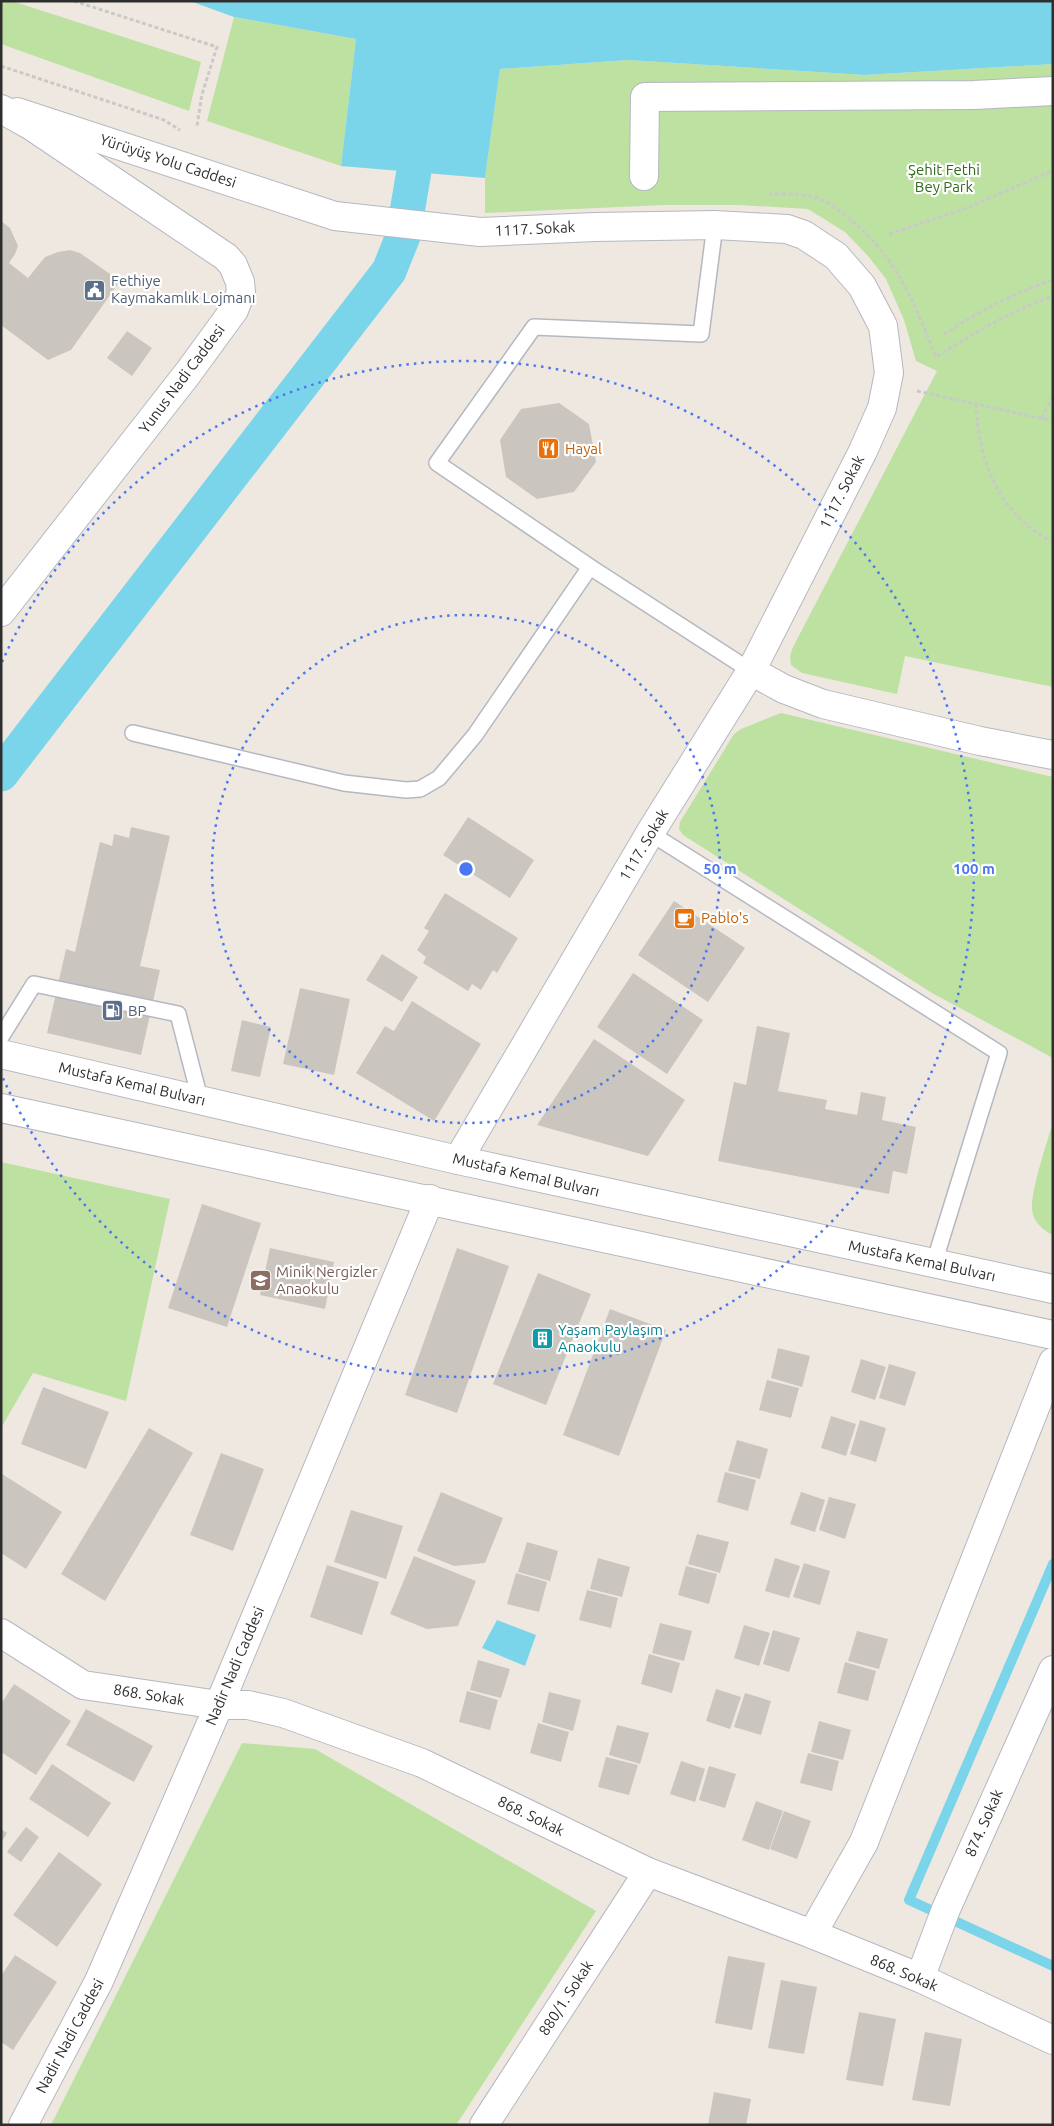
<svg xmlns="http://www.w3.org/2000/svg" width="1054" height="2126" viewBox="0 0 1054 2126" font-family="Ubuntu,sans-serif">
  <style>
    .green { fill: #bce1a1 }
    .water { fill: #7bd5ea }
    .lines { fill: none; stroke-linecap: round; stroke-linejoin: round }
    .stream { stroke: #7bd5ea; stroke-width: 10 }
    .canal { stroke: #7bd5ea; stroke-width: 35 }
    .building { fill: #cac6bf }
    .lane-casing { stroke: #b5b8c0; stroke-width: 18 }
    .street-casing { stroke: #b5b8c0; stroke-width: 30 }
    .secondary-casing { stroke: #b5b8c0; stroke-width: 30 }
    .path { stroke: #c9c9c9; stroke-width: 3; stroke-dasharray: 4 2.5; stroke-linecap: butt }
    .lane { stroke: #fff; stroke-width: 15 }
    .street { stroke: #fff; stroke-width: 28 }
    .secondary { stroke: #fff; stroke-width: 28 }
    .ring { fill: none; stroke: #4b78f1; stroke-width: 2.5; stroke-dasharray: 2.5 5 }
    .labels { text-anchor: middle; stroke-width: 4.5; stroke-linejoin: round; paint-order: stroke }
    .street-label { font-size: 15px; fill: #2e2e2e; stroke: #fff }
    .park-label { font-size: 15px; fill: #35691f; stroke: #fff }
    .service-label { font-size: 15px; fill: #4e5e75; stroke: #fff; text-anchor: start }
    .food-label { font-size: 15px; fill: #c56008; stroke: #fff; text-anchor: start }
    .education-label { font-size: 15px; fill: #785e54; stroke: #fff; text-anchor: start }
    .culture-label { font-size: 15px; fill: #0d838f; stroke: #fff; text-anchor: start }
    .centre { fill: #4b78f1; stroke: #fff; stroke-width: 2.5 }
    .ring-label { font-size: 15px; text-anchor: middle; font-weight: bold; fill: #4b78f1; stroke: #fff; stroke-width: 4.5; stroke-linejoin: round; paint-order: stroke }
  </style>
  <rect width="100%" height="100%" fill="#eee8e1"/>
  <!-- green -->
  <g class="green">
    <path d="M1,1H12L201,62L189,111L1,44Z"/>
    <path d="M234,17L356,39L341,166L207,121Z"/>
    <path d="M628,60L865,75L1053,64V687L905,656L897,694L802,673L791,665L790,656L793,647L937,371L916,361L904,320L886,279L868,256L845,232L808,209L740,205H664L485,213V178L500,69Z"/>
    <path d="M781,713L1053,777V1058L932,993L683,835L679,829L680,822L734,734L741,729Z"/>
    <path d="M1053,1122V1235C1042,1230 1033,1221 1032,1209C1031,1189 1047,1143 1053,1122Z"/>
    <path d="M1,1162L170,1199L126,1401L33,1373L1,1428Z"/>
    <path d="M242,1743L315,1749L596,1911L456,2125H51Z"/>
  </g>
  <!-- water -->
  <g class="water">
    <path d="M190,1H1053V64L865,75L628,60L500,69L485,178L341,166L356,39L234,17Z"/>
    <path d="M497,1620L536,1635L525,1666L482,1648Z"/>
  </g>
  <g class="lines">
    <!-- stream -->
    <path class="stream" d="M1053,1564L909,1900L1053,1966"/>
    <!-- canal -->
    <path class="canal" d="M1,774L389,271L403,236L414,171"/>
  </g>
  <!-- building -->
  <g class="building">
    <path d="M1,221L10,228L18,246L15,254L9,263L28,278L45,257L58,252L70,250L80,253L120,281L71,350L48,360L1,325Z"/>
    <path d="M127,331L152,348L132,376L107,358Z"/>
    <path d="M559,403L589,424L596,462L574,492L537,499L506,477L500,440L521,409Z"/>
    <path d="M468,817L534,860L510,898L443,855Z"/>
    <path d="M131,827L170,836L140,966L160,970L141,1055L47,1033L66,949L75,952L100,842L112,846L114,834L129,838Z"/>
    <path d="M445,893L518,938L497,973L493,970L481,990L472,984L468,991L423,963L426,957L417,950L429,931L424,928Z"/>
    <path d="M674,901L745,948L708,1002L638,955Z"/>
    <path d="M382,954L418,977L402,1002L366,980Z"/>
    <path d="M633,973L703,1020L667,1074L597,1027Z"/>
    <path d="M300,988L350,999L334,1075L283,1064Z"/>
    <path d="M412,1001L481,1044L434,1121L356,1073L385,1026L394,1031Z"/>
    <path d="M242,1020L271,1027L260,1077L231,1071Z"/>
    <path d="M757,1026L790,1033L778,1091L827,1100L825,1109L857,1115L861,1092L886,1097L882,1120L916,1127L907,1174L893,1171L889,1194L718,1161L734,1082L746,1085Z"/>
    <path d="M594,1039L685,1100L648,1156L537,1125Z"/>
    <path d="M202,1204L261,1223L227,1327L168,1308Z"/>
    <path d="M270,1248L334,1262L325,1309L260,1295Z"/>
    <path d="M457,1248L509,1266L457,1413L405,1395Z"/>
    <path d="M538,1273L591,1294L546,1405L493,1384Z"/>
    <path d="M610,1309L666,1330L619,1456L563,1435Z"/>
    <path d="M778,1348L810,1356L802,1387L771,1378Z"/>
    <path d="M861,1359L886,1367L875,1400L851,1392Z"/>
    <path d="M889,1364L916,1372L905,1406L879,1398Z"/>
    <path d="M767,1380L799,1388L791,1418L759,1410Z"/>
    <path d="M43,1387L109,1412L86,1469L21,1444Z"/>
    <path d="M831,1416L856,1424L846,1456L821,1448Z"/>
    <path d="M860,1420L886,1428L876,1462L850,1454Z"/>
    <path d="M149,1428L193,1453L105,1601L61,1574Z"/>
    <path d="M737,1440L768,1449L760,1479L728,1471Z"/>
    <path d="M221,1453L264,1469L233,1551L190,1535Z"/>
    <path d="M725,1472L756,1480L748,1511L717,1502Z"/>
    <path d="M2,1474L62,1512L26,1569L1,1553Z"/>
    <path d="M441,1492L503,1518L485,1563L454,1566L417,1551Z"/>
    <path d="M801,1492L825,1500L815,1532L790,1524Z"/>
    <path d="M829,1497L856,1504L845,1539L819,1530Z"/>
    <path d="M351,1510L403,1526L386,1579L334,1562Z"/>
    <path d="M697,1534L729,1542L720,1573L688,1564Z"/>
    <path d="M527,1542L558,1551L550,1581L518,1572Z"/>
    <path d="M414,1556L476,1581L458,1626L427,1629L390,1614Z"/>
    <path d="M598,1558L630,1567L622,1597L590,1589Z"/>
    <path d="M775,1558L800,1566L789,1598L765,1591Z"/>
    <path d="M804,1563L830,1571L820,1605L793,1597Z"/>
    <path d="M327,1565L379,1582L362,1635L310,1617Z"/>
    <path d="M686,1566L717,1574L709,1604L678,1595Z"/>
    <path d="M516,1573L547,1582L539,1612L507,1604Z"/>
    <path d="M587,1590L618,1598L611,1628L579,1620Z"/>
    <path d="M660,1623L692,1631L684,1661L652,1653Z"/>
    <path d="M744,1625L770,1633L759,1666L734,1658Z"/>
    <path d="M773,1630L800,1638L789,1672L763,1664Z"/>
    <path d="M857,1631L888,1639L879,1669L848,1661Z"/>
    <path d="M649,1654L680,1663L672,1693L641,1684Z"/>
    <path d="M478,1660L510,1669L501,1698L470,1690Z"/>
    <path d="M845,1662L876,1671L868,1701L837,1693Z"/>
    <path d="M14,1684L71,1721L36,1775L1,1752V1704Z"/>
    <path d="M716,1689L741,1697L730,1729L706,1721Z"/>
    <path d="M467,1691L498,1700L490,1730L459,1722Z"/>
    <path d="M549,1692L581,1700L573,1731L542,1722Z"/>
    <path d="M745,1693L771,1701L761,1735L734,1727Z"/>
    <path d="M86,1709L153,1746L134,1782L66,1745Z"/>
    <path d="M819,1721L851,1730L843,1760L811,1752Z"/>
    <path d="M538,1723L569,1732L561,1762L530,1753Z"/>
    <path d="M617,1725L649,1733L640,1764L609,1755Z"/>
    <path d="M808,1753L839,1761L832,1791L800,1783Z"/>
    <path d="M606,1757L638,1765L629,1795L598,1787Z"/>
    <path d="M681,1761L705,1769L695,1802L670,1794Z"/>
    <path d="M52,1764L111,1803L88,1837L29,1799Z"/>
    <path d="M709,1766L736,1774L725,1808L699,1800Z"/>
    <path d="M756,1801L783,1811L769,1850L742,1840Z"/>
    <path d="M784,1811L811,1821L797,1859L770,1849Z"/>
    <path d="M26,1827L39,1837L21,1862L7,1852Z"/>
    <path d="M1,1829L7,1833L1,1843Z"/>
    <path d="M59,1852L102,1884L57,1947L13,1915Z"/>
    <path d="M15,1955L57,1982L13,2050L1,2042V1976Z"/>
    <path d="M728,1956L765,1963L752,2030L715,2023Z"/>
    <path d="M781,1980L817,1987L804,2054L768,2048Z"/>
    <path d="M859,2012L896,2019L883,2086L846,2080Z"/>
    <path d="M925,2032L962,2039L950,2106L912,2100Z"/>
    <path d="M714,2092L751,2099L746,2125H708Z"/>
  </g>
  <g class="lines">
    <defs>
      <g id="lane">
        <path d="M715,225L701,334L534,327L437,463L590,567L751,671"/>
        <path d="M133,733L344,783L406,790L420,789L439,778L475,735L590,567"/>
        <path d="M650,833L999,1053L934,1263"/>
        <path d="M1,1037L34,984L178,1014L200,1099"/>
      </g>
      <g id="street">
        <path d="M17,112L335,216L480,232L595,227L715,225L787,229L804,235L836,256L862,286L883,326L889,373L882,408L863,451L751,671L650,833L458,1160"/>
        <path d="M644,176L645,97L974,95L1053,91"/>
        <path d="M751,671L784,689L823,704L980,741L1053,755"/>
        <path d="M1,1633L83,1685L219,1705H248L283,1713L422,1763L648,1872L812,1934L920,1978L1053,2040"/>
        <path d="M812,1934L864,1842L1053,1362"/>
        <path d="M920,1978L946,1909L1053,1670"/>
        <path d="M23,2125L99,1981L219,1705L430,1199"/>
        <path d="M484,2125L648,1872"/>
      </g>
      <g id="secondary">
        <path d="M1,109L30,125L226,257L233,265L240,282L241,292L234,310L188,373L1,612"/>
        <path d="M1,1054L458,1160L1053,1289"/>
        <path d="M1,1108L1053,1335"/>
      </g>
    </defs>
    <!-- lane casing -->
    <use href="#lane" class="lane-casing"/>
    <!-- street casing -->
    <use href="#street" class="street-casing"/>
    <!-- secondary casing -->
    <use href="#secondary" class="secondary-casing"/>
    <!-- path -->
    <g class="path">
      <path d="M74,1L217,47L202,94L197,126"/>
      <path d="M1,66L164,120L180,130"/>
      <path d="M769,194C786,194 806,193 822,200C833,205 844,214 853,222C897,258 916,306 936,357C974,333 1011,311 1053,296"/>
      <path d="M889,234L964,209L1053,171"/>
      <path d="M944,334C979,312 1013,293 1053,280"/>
      <path d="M917,391L1053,421"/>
      <path d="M976,404C978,460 999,515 1053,542"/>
      <path d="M1042,418L1053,396"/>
    </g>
    <!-- lane -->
    <use href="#lane" class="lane"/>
    <!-- street -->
    <use href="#street" class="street"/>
    <!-- secondary -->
    <use href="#secondary" class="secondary"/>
  </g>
  <!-- distance rings -->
  <g class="ring">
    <circle cx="466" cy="869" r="254"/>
    <path d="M2 662A508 508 0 1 1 2 1076"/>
  </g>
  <!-- icons -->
  <defs>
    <symbol id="civic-square" viewBox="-11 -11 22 22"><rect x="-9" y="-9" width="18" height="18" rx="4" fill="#5c6f8a" stroke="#fff"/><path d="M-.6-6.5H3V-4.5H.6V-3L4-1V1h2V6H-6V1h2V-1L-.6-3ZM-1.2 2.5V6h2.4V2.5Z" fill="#fff"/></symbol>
    <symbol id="restaurant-square" viewBox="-11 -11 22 22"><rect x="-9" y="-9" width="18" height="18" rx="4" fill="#e8710a" stroke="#fff"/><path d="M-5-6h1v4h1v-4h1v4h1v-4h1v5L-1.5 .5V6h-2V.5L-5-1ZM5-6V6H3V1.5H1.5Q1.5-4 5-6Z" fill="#fff"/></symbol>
    <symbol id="cafe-square" viewBox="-11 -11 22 22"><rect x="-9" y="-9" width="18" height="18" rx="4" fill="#e8710a" stroke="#fff"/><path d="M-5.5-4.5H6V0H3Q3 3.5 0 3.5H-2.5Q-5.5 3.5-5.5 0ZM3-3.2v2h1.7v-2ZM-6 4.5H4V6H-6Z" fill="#fff"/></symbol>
    <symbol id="fuel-square" viewBox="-11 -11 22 22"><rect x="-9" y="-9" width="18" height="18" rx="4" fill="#5c6f8a" stroke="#fff"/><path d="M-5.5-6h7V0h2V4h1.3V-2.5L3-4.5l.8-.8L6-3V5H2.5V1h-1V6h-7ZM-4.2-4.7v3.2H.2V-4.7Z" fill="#fff"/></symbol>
    <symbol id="school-square" viewBox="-11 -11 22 22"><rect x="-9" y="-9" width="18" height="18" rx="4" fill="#8d6e63" stroke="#fff"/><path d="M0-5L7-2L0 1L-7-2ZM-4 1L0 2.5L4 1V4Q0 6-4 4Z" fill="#fff"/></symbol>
    <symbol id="building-square" viewBox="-11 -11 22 22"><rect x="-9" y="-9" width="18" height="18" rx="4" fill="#0f9aa8" stroke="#fff"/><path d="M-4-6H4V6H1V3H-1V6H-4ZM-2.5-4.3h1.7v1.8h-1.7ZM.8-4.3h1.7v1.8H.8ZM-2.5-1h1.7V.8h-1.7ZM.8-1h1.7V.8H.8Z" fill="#fff"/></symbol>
  </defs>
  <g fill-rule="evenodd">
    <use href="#civic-square" x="82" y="278" width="25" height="25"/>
    <use href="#restaurant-square" x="536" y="436" width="25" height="25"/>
    <use href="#cafe-square" x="672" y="906" width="25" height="25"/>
    <use href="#fuel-square" x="100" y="998" width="25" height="25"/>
    <use href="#school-square" x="248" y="1268" width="25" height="25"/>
    <use href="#building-square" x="530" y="1326" width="25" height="25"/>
  </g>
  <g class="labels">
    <!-- street labels -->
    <g class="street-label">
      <text transform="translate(168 161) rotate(18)" y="5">Yürüyüş Yolu Caddesi</text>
      <text transform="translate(535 229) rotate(-3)" y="5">1117. Sokak</text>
      <text transform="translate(182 379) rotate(-53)" y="5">Yunus Nadi Caddesi</text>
      <text transform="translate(842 492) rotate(-63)" y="5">1117. Sokak</text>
      <text transform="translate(644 845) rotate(-59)" y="5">1117. Sokak</text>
      <text transform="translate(132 1084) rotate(13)" y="5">Mustafa Kemal Bulvarı</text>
      <text transform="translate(526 1175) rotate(13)" y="5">Mustafa Kemal Bulvarı</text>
      <text transform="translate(922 1261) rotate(12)" y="5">Mustafa Kemal Bulvarı</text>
      <text transform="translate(235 1666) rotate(-67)" y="5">Nadir Nadi Caddesi</text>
      <text transform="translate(149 1695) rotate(9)" y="5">868. Sokak</text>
      <text transform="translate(531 1816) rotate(26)" y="5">868. Sokak</text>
      <text transform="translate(984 1823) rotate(-66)" y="5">874. Sokak</text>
      <text transform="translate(904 1973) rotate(23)" y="5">868. Sokak</text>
      <text transform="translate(566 1998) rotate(-57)" y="5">880/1. Sokak</text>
      <text transform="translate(70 2036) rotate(-62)" y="5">Nadir Nadi Caddesi</text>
    </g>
    <!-- park labels -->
    <g class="park-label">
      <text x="944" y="175">Şehit Fethi<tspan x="944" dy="17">Bey Park</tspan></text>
    </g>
    <!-- service labels -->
    <g class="service-label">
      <text x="111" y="286">Fethiye<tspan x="111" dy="17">Kaymakamlık Lojmanı</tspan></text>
      <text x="128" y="1016">BP</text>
    </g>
    <!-- food labels -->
    <g class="food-label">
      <text x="565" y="454">Hayal</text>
      <text x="701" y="923">Pablo's</text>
    </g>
    <!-- education labels -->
    <g class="education-label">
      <text x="276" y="1277">Minik Nergizler<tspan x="276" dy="17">Anaokulu</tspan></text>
    </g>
    <!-- culture labels -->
    <g class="culture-label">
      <text x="558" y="1335">Yaşam Paylaşım<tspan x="558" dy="17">Anaokulu</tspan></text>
    </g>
  </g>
  <circle cx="466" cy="869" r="8" class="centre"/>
  <g class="ring-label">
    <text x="720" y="874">50 m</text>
    <text x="974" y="874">100 m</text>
  </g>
  <!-- border -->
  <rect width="1054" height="2126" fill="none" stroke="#2e2e2e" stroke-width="5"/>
</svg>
